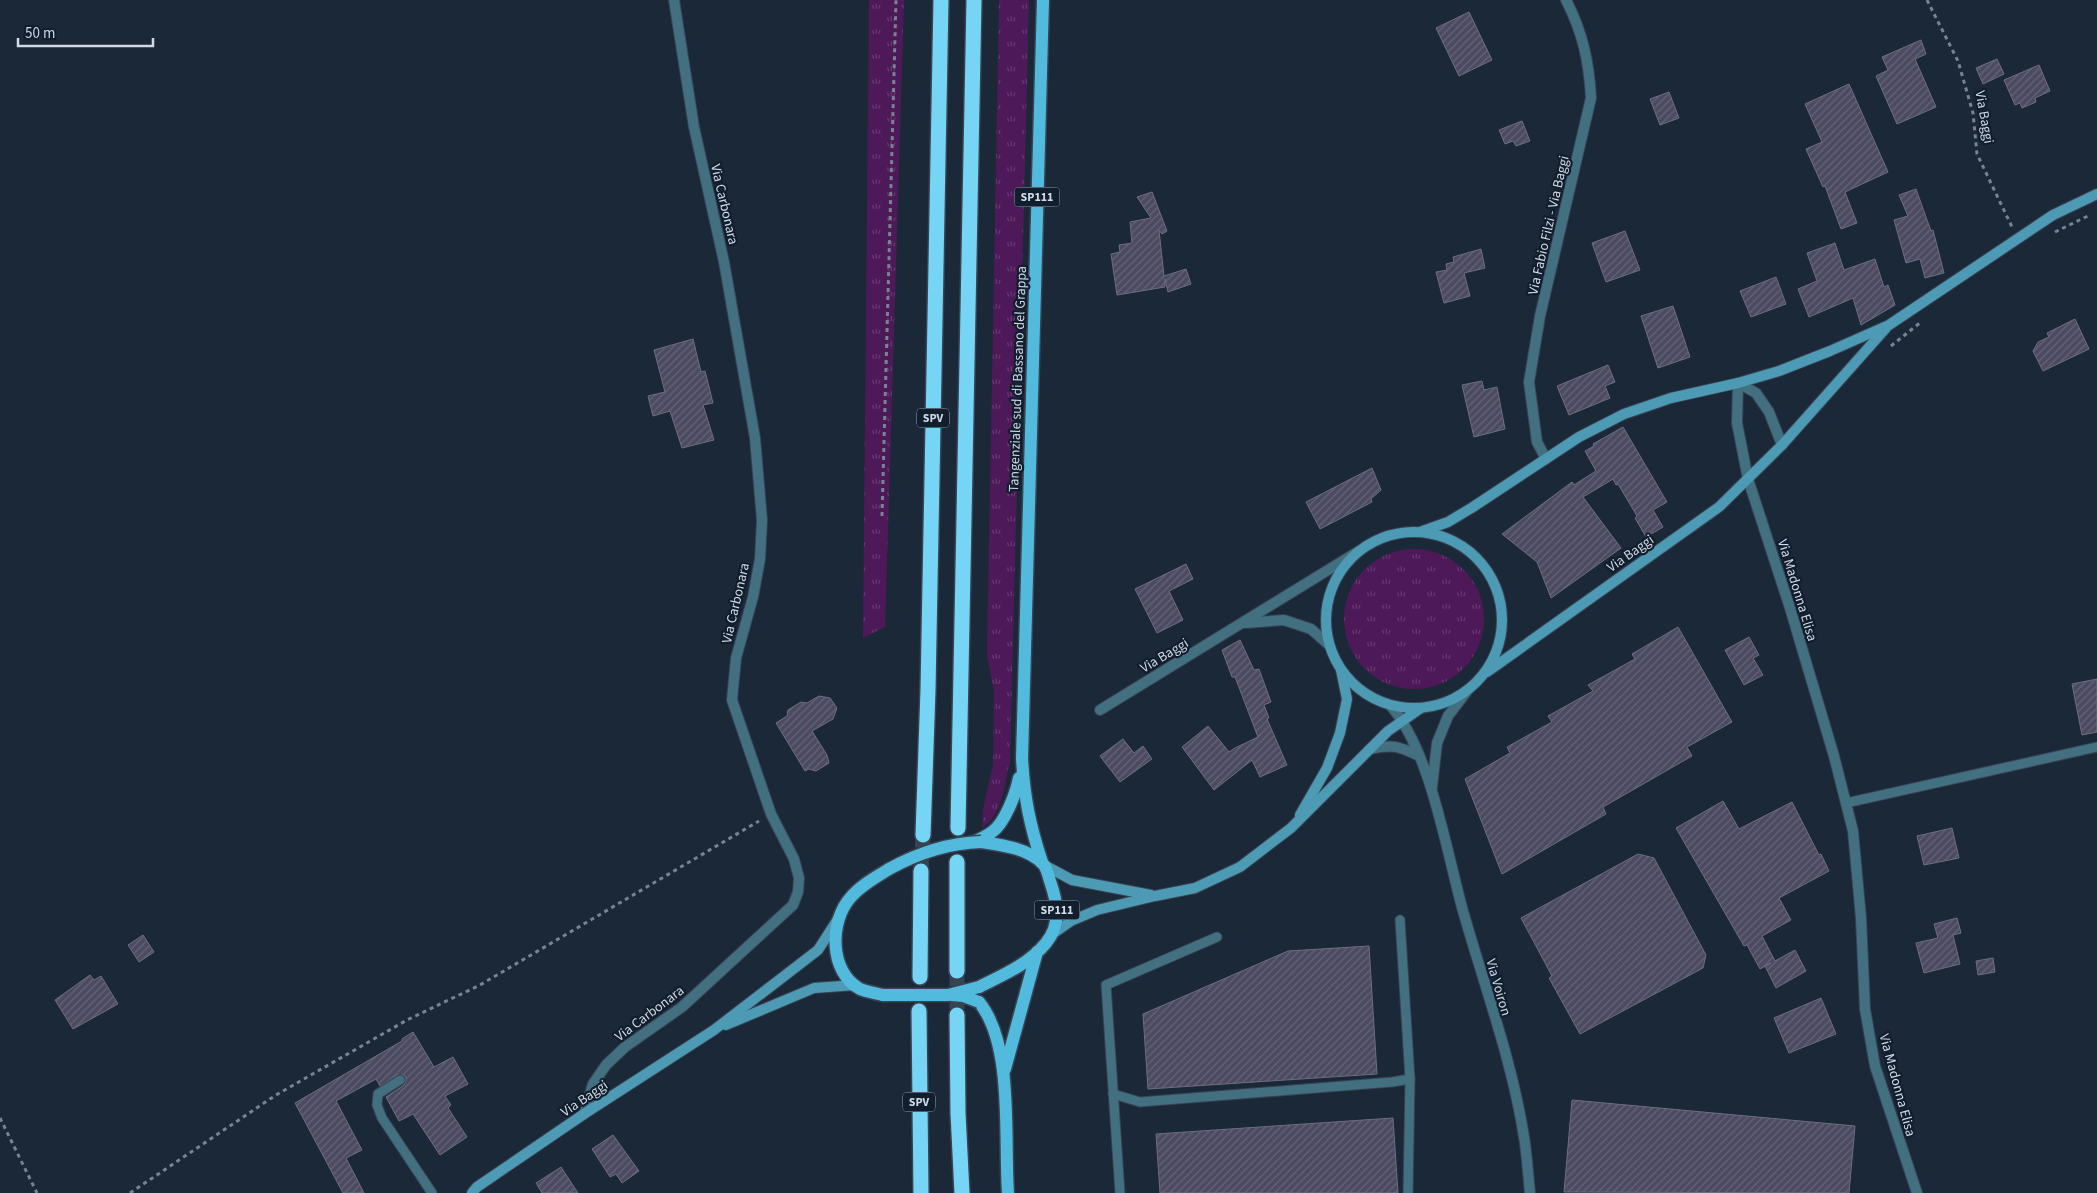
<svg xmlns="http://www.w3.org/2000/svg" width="2097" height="1193" viewBox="0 0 2097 1193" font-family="'Source Sans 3',sans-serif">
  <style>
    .grass { fill: url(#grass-tufts) }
    .building { fill: url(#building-hatch); stroke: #6e6d84 }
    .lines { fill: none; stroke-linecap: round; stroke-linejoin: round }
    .highway-tunnel { stroke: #364352; stroke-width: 15; stroke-dasharray: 15 8; stroke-linecap: butt }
    .lane-casing { stroke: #384454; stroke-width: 11 }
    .street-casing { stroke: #384454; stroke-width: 12 }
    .secondary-casing { stroke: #384454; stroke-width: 12 }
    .primary-casing { stroke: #384454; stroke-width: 15 }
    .highway-casing { stroke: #384454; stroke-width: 18 }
    .path { stroke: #7a8491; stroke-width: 3; stroke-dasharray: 4 4; stroke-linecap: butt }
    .lane { stroke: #427080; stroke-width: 9 }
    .street { stroke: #427080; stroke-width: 10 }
    .secondary { stroke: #4d9ab4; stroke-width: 10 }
    .primary { stroke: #52badc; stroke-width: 12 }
    .highway { stroke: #76d4f4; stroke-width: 15 }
    .primary-bridge-casing { stroke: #384454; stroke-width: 15; stroke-linecap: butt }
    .primary-bridge { stroke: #52badc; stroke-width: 12 }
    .labels { text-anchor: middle; stroke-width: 4.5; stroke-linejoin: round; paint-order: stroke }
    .shield { fill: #111e2e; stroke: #97a1ad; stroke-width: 1 }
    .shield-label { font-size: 12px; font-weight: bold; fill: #d1d9e4 }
    .street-label { font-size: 14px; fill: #d1d9e4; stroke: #111e2e }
  </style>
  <defs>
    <pattern id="grass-tufts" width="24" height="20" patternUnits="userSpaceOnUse" patternTransform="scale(1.25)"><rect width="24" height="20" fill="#4e1959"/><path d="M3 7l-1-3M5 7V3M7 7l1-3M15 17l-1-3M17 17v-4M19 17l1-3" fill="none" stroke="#663a71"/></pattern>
    <pattern id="building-hatch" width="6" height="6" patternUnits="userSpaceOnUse" patternTransform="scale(1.25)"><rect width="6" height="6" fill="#4b4a60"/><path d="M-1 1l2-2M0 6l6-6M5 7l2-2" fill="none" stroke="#646477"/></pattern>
  </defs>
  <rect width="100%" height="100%" fill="#1b2838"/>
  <!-- grass -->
  <g class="grass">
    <path d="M869,0H904L885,627L863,638Z"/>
    <path d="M999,0H1029L1010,762C1004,784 1003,815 982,828L983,809L993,765L994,692L987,654Z"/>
    <circle cx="1414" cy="619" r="70"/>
  </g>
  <!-- building -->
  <g class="building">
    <path d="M1469,12L1492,60L1459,76L1436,28Z"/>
    <path d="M1921,40L1926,54L1915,59L1936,107L1897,124L1876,76L1888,70L1882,57Z"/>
    <path d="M1997,59L2004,74L1983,84L1976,68Z"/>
    <path d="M2039,65L2050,91L2035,98L2036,102L2022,108L2020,103L2015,105L2004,80Z"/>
    <path d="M1849,84L1888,172L1845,192L1857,223L1841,229L1825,186L1823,187L1806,149L1822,142L1805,104Z"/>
    <path d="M1669,92L1679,118L1660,125L1650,99Z"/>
    <path d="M1522,121L1530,141L1516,146L1513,141L1505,144L1499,130Z"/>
    <path d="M1916,189L1931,231L1933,230L1944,273L1925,278L1920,259L1906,263L1894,220L1908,216L1899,195Z"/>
    <path d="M1152,192L1167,231L1162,234L1159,230L1164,276L1186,269L1191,284L1168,292L1165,279V287L1117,295L1111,254L1120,252L1119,245L1132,243L1130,222L1151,218L1137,197Z"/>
    <path d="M1625,231L1640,270L1606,282L1592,243Z"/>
    <path d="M1835,243L1844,270L1875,259L1884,287L1888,285L1895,305L1861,325L1853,298L1809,317L1798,289L1817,281L1807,253Z"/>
    <path d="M1481,249L1485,268L1464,273L1470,296L1444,303L1436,272L1447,270L1446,264L1454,262L1453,257Z"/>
    <path d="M1776,277L1786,304L1751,317L1740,291Z"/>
    <path d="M1673,306L1690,357L1658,368L1641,316Z"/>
    <path d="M2075,319L2089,349L2043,371L2033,351L2038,342L2049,337L2047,333Z"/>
    <path d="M693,339L701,372L705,371L713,403L703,405L714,440L682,448L670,411L653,416L648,396L665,392L654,350Z"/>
    <path d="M1608,365L1615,382L1605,386L1610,398L1569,415L1557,386Z"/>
    <path d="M1482,381L1484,390L1497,387L1505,429L1474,437L1462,385Z"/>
    <path d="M1623,427L1667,502L1653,510L1663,527L1646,537L1635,518L1637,516L1618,484L1616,485L1613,479L1583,497L1621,548L1551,598L1537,562L1502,534L1572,482L1574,485L1596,471L1585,451L1594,446L1593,444Z"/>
    <path d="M1372,468L1381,490L1371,499L1372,502L1320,529L1306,502Z"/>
    <path d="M1186,564L1193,579L1169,591L1183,620L1157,633L1135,589Z"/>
    <path d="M1678,627L1732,722L1687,747L1692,756L1603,807L1606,814L1502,874L1465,779L1510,753L1507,747L1552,722L1548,716L1593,691L1588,685L1635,659L1632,654Z"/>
    <path d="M1749,637L1759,655L1753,658L1763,675L1744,685L1725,650Z"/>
    <path d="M1240,640L1254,670L1259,669L1271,702L1264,705L1269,718L1267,719L1287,765L1260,777L1252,760L1214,790L1182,747L1208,726L1229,752L1235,748L1258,737L1235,677H1232L1222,650Z"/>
    <path d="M2097,679V732L2082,735L2072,684Z"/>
    <path d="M819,696L830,698L837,708L833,719L812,731L827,755L829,763L816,771L809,769L805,771L776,723L787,716L788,710L801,702L807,703Z"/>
    <path d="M1123,739L1134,753L1143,746L1152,759L1120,782L1100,756Z"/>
    <path d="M1723,801L1739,829L1792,802L1819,855L1821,854L1829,871L1779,898L1791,920L1762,936L1775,961L1795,950L1806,971L1776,988L1765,966L1771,963L1760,969L1747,945L1744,946L1676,828Z"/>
    <path d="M1952,828L1959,858L1924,865L1917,836Z"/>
    <path d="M1638,854L1654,858L1706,955L1703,968L1580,1034L1549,978L1552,976L1521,918Z"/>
    <path d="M1957,918L1961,933L1953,935L1960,964L1924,973L1916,943L1938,938L1934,924Z"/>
    <path d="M143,935L154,952L139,962L128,945Z"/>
    <path d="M1369,946L1377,1074L1148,1089L1143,1014L1288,951Z"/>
    <path d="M1993,958L1995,972L1978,975L1976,961Z"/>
    <path d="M90,975L94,980L101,976L118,1004L73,1029L55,1000Z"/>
    <path d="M1821,998L1836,1034L1789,1053L1774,1018Z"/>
    <path d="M413,1032L434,1067L453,1057L468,1084L445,1096L451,1105L448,1108L467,1137L440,1155L413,1114L399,1121L386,1097L404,1085L406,1080L405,1076L397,1075L380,1086L376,1079L336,1101L362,1150L346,1158L364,1193H343L295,1103L402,1041V1039Z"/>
    <path d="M1572,1100L1855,1126L1849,1193L1564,1192Z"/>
    <path d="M1393,1118L1398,1193H1160L1156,1134Z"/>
    <path d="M613,1135L639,1171L622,1183L616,1174L610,1177L592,1149Z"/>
    <path d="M561,1167L578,1193H542L536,1183Z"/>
  </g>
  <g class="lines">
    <!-- highway-tunnel -->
    <g class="highway-tunnel">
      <path d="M921,871L923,835"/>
      <path d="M957,971V1015"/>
    </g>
    <defs>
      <g id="lane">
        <path d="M1846,803L2097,747"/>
        <path d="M400,1080L378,1094L377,1105L382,1118L432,1193"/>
        <path d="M1113,1094L1140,1102L1392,1082L1410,1079L1400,920"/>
        <path d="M1120,1193L1106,985L1217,937"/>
        <path d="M1408,1193L1410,1079"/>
      </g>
      <g id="street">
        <path d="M1782,445L1769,412L1756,393L1738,383L1737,423L1748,479L1790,608L1834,756L1853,831L1861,918L1865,1009L1875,1066L1917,1193"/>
        <path d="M1546,459L1537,442L1529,382L1540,316L1591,98C1589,62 1583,33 1566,0"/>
        <path d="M1245,623L1284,620L1311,629L1329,645"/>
        <path d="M1391,706C1431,753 1446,850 1463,911C1484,985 1512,1060 1524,1137C1527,1155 1528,1174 1530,1193"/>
        <path d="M1100,710L1359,551"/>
        <path d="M1370,749C1392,744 1399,746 1419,756"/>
        <path d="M1432,787L1437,743L1448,716L1467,691"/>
        <path d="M584,1114L593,1084L606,1065L625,1047L682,1007L793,905L798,892L799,878L794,859L771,814L732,700L736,658L753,597L760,559L762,520L755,438L724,262L694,127L674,0"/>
      </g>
      <g id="secondary">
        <circle cx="1414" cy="620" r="88"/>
        <path d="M1420,532L1448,522L1473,507L1579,437L1624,414L1671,398L1738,383L1779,371L1830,351L1889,325L2053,215L2097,194"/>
        <path d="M1487,672L1719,507L1782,445L1886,328"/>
        <path d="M1300,815L1327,768L1340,733L1347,699L1341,670"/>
        <path d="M1044,865L1072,880L1151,895"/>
        <path d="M1051,935L1071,921L1097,910L1155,896L1195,888L1240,867L1291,828L1388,731L1421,708"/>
        <path d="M726,1025L814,988L856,985"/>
        <path d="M472,1193L477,1187L584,1114L714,1030L818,950L836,922"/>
      </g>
      <g id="primary">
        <path d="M974,842C980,839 987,836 992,832C1005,823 1016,793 1019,778"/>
        <path d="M1042,862C1030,826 1024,797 1022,758L1043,0"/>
        <path d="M979,987C1003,975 1029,964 1046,943C1062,924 1057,901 1050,881C1048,875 1047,867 1042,863C1027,848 1001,845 981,842"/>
        <path d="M883,995C876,993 867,992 860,989C829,972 829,921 851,897C861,885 876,877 889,869"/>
        <path d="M979,1002C1014,1045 1004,1138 1008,1193"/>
        <path d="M1005,1069L1037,952"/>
      </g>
      <g id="highway">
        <path d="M958,828L974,0"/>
        <path d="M923,835L928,690L941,0"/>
        <path d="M957,971V862"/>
        <path d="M920,977L921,871"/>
        <path d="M919,1011L921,1193"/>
        <path d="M957,1015L958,1113L962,1193"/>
      </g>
    </defs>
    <!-- lane casing -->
    <use href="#lane" class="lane-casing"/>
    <!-- street casing -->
    <use href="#street" class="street-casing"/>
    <!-- secondary casing -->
    <use href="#secondary" class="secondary-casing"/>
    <!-- primary casing -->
    <use href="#primary" class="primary-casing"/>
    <!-- highway casing -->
    <use href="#highway" class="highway-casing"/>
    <!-- path -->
    <g class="path">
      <path d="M1927,0L1958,61L1973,113L1977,154L2012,227"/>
      <path d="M2055,232L2090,215"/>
      <path d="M1891,346L1921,322"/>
      <path d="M882,516L896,0"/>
      <path d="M0,1118L37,1193"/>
      <path d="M130,1193L276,1095L407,1020L480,985L759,821"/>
    </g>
    <!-- lane -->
    <use href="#lane" class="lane"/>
    <!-- street -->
    <use href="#street" class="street"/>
    <!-- secondary -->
    <use href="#secondary" class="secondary"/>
    <!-- primary -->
    <use href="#primary" class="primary"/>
    <!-- highway -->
    <use href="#highway" class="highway"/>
    <defs>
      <g id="primary-bridge">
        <path d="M889,869C918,853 947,843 981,842"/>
        <path d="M883,995H948L979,987"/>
        <path d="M952,995L963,996L979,1002"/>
      </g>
    </defs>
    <!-- primary-bridge casing -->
    <use href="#primary-bridge" class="primary-bridge-casing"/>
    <!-- primary-bridge -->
    <use href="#primary-bridge" class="primary-bridge"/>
  </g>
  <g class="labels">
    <!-- shield labels -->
    <g class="shield">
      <rect x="1014.5" y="187.5" width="45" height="19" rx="4"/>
      <rect x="917" y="408.5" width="32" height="19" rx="4"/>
      <rect x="1034.5" y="900.5" width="45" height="19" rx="4"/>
      <rect x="903" y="1092.5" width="32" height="19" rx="4"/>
    </g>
    <g class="shield-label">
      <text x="1037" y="201">SP111</text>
      <text x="933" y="422">SPV</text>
      <text x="1057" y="914">SP111</text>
      <text x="919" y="1106">SPV</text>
    </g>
    <!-- street labels -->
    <g class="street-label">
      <text transform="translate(1985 117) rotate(80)" y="5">Via Baggi</text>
      <text transform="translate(725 204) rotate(77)" y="5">Via Carbonara</text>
      <text transform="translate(1548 225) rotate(-77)" y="5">Via Fabio Filzi - Via Baggi</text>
      <text transform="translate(1017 379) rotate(-88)" y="5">Tangenziale sud di Bassano del Grappa</text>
      <text transform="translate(1630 553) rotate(-35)" y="5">Via Baggi</text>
      <text transform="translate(1798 590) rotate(73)" y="5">Via Madonna Elisa</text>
      <text transform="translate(735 603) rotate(-77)" y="5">Via Carbonara</text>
      <text transform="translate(1164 655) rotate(-31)" y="5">Via Baggi</text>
      <text transform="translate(1499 987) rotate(74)" y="5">Via Voiron</text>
      <text transform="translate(649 1013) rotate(-37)" y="5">Via Carbonara</text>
      <text transform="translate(1898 1085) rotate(75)" y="5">Via Madonna Elisa</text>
      <text transform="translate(584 1098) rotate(-34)" y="5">Via Baggi</text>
    </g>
  </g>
  <!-- scale -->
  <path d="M18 38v8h135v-8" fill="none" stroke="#d1d9e4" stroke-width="2.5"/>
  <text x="25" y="38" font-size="15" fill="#d1d9e4" stroke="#111e2e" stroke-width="4" paint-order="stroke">50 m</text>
</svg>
